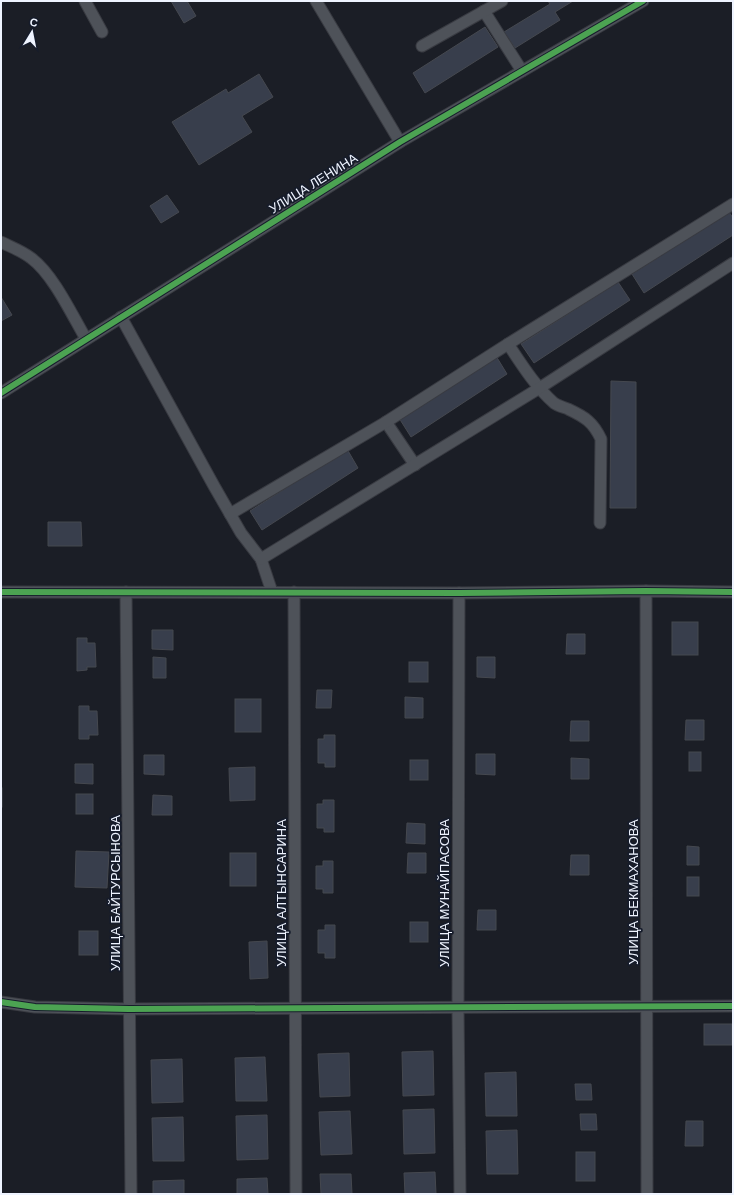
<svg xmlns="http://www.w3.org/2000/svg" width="734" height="1195" viewBox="0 0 734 1195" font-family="'DM Sans',sans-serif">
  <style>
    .building { fill: #383e4c; stroke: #45484f }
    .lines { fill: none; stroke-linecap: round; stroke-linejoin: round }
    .minor-casing { stroke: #393b42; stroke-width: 13 }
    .minor { stroke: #4e5259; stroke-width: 11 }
    .cycleway-casing { stroke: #161c2b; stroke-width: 8 }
    .cycleway { stroke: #4ca352; stroke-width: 6 }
    .labels { text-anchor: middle; stroke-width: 3.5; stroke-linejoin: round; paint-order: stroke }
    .street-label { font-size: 13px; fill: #eff4ff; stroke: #161c2b }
  </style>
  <rect width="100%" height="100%" fill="#1b1e26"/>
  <!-- building -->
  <g class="building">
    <path d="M171,1H187L196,16L184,23Z"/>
    <path d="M548,1H573L555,12L560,20L515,48L504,32L550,4Z"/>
    <path d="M485,27L498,47L425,93L413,73Z"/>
    <path d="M259,74L273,97L242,116L252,132L199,165L172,122L226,89L228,93Z"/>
    <path d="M167,195L179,212L161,223L150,206Z"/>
    <path d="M729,212L733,218V235L644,293L632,274Z"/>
    <path d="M618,282L630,300L534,363L521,344Z"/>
    <path d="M1,297L12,315L1,321Z"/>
    <path d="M496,356L507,374L411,437L399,418Z"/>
    <path d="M611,381L636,382V508H610Z"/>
    <path d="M347,449L358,468L262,530L250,511Z"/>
    <path d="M48,522H81L82,546H48Z"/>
    <rect x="672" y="622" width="26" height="33"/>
    <path d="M152,630H173V650L152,649Z"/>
    <path d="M567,634H585V654H566Z"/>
    <path d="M77,638H87V643H95L96,667H87V670L77,671Z"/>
    <path d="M153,657L166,658V678H153Z"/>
    <path d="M477,657H495V678L477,677Z"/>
    <rect x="409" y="662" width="19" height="20"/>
    <path d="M317,690H332L331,708H316Z"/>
    <path d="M405,697L423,698V718H405Z"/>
    <rect x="235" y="699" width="26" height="33"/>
    <path d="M79,706H89V711H97L98,735H89V739H79Z"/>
    <path d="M686,720H704V740H685Z"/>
    <path d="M571,721H589V741H570Z"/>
    <path d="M324,735H335V767H325V763H318V739H324Z"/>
    <rect x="689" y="752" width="12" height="19"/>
    <path d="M476,754H495V775L476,774Z"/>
    <path d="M144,755H164V775L144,774Z"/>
    <path d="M571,758L589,759V779H571Z"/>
    <rect x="410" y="760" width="18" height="20"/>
    <path d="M75,764H93V784L75,783Z"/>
    <path d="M255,767V800L230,801L229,768Z"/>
    <rect x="1" y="788" width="1" height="19"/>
    <rect x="76" y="794" width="17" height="20"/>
    <path d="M153,795L172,796V815H152Z"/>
    <path d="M323,800H334V832H324V828H317V804H323Z"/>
    <path d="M407,823L425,824V844L406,843Z"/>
    <path d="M687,846L699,847V865H687Z"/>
    <path d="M76,851L109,852L107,888L75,887Z"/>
    <rect x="230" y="853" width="26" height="33"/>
    <path d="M408,853H426V873H407Z"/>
    <path d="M571,855H589V875H570Z"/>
    <path d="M323,861H333V893H323V889H316V866H323Z"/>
    <rect x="687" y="877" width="12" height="19"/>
    <path d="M478,910H496V930H477Z"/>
    <rect x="410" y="922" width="18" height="20"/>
    <path d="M325,925H335V958H325V953H318V930H325Z"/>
    <rect x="79" y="931" width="19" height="24"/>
    <path d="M267,941L268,978L250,979L249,942Z"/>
    <rect x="704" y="1024" width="28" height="21"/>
    <path d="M433,1051L434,1095L403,1096L402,1052Z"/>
    <path d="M349,1053L350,1096L320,1097L318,1054Z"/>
    <path d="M265,1057L267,1101H236L235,1058Z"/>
    <path d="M182,1059L183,1102L152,1103L151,1060Z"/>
    <path d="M516,1072L517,1116H486L485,1073Z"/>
    <path d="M575,1084H591L592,1100H576Z"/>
    <path d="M434,1109L435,1153L404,1154L403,1110Z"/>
    <path d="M350,1111L352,1154L321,1155L319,1112Z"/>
    <path d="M580,1114H596L597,1130H581Z"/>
    <path d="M267,1115L268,1159L237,1160L236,1116Z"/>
    <path d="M183,1117L184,1161H153L152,1118Z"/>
    <path d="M686,1121H703V1146H685Z"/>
    <path d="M517,1130L518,1174H487L486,1131Z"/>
    <rect x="576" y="1152" width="19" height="29"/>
    <path d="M435,1172L436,1194H405L404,1173Z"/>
    <path d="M320,1174H351L352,1194H321Z"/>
    <path d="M267,1178L268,1194H237V1179Z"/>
    <path d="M184,1180V1194H153V1181Z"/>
  </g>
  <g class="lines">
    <defs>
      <g id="minor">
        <path d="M85,1L102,32"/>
        <path d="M316,1L400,142"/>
        <path d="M484,11L522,71"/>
        <path d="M422,46L502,1"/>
        <path d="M1,242C11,247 22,251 31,258C53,274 72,315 86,339"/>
        <path d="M121,317L214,486L241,533L261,559L272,592"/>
        <path d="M508,344C522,365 535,386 554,403C558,406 563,407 568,409C585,417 593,422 601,439L600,523"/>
        <path d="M1,393L400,142L643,1"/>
        <path d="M386,422L415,465"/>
        <path d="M230,514L386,422L508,344L733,204"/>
        <path d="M261,559L538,389L733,263"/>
        <path d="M646,591L647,1194"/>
        <path d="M1,592L459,593L646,591L733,592"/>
        <path d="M126,592L131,1194"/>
        <path d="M294,592L296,1194"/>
        <path d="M459,593L458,1008L460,1194"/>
        <path d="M1,1002L35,1007L129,1009L733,1006"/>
      </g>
    </defs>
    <!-- minor casing -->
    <use href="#minor" class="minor-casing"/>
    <!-- minor -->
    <use href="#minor" class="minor"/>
    <defs>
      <g id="cycleway">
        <path d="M1,393L400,142L643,1"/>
        <path d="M1,592L459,593L646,591L733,592"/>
        <path d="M1,1002L35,1007L129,1009L733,1006"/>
      </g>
    </defs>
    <!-- cycleway casing -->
    <use href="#cycleway" class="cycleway-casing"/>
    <!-- cycleway -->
    <use href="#cycleway" class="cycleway"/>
  </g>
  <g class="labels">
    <!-- street labels -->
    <g class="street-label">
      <text transform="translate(313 183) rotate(-32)" y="5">УЛИЦА ЛЕНИНА</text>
      <text transform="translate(633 892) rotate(-90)" y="5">УЛИЦА БЕКМАХАНОВА</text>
      <text transform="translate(115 893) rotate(-90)" y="5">УЛИЦА БАЙТУРСЫНОВА</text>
      <text transform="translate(281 893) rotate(-90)" y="5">УЛИЦА АЛТЫНСАРИНА</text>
      <text transform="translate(444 893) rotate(-90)" y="5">УЛИЦА МУНАЙПАСОВА</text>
    </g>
  </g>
  <!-- border -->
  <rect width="734" height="1195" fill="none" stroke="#eff4ff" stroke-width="4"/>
  <!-- north arrow -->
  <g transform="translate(32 32) rotate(10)" stroke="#161c2b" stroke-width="3" paint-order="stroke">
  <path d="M0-3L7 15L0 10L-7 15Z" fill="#eff4ff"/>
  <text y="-6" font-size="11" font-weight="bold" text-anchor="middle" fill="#eff4ff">С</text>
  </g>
</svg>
